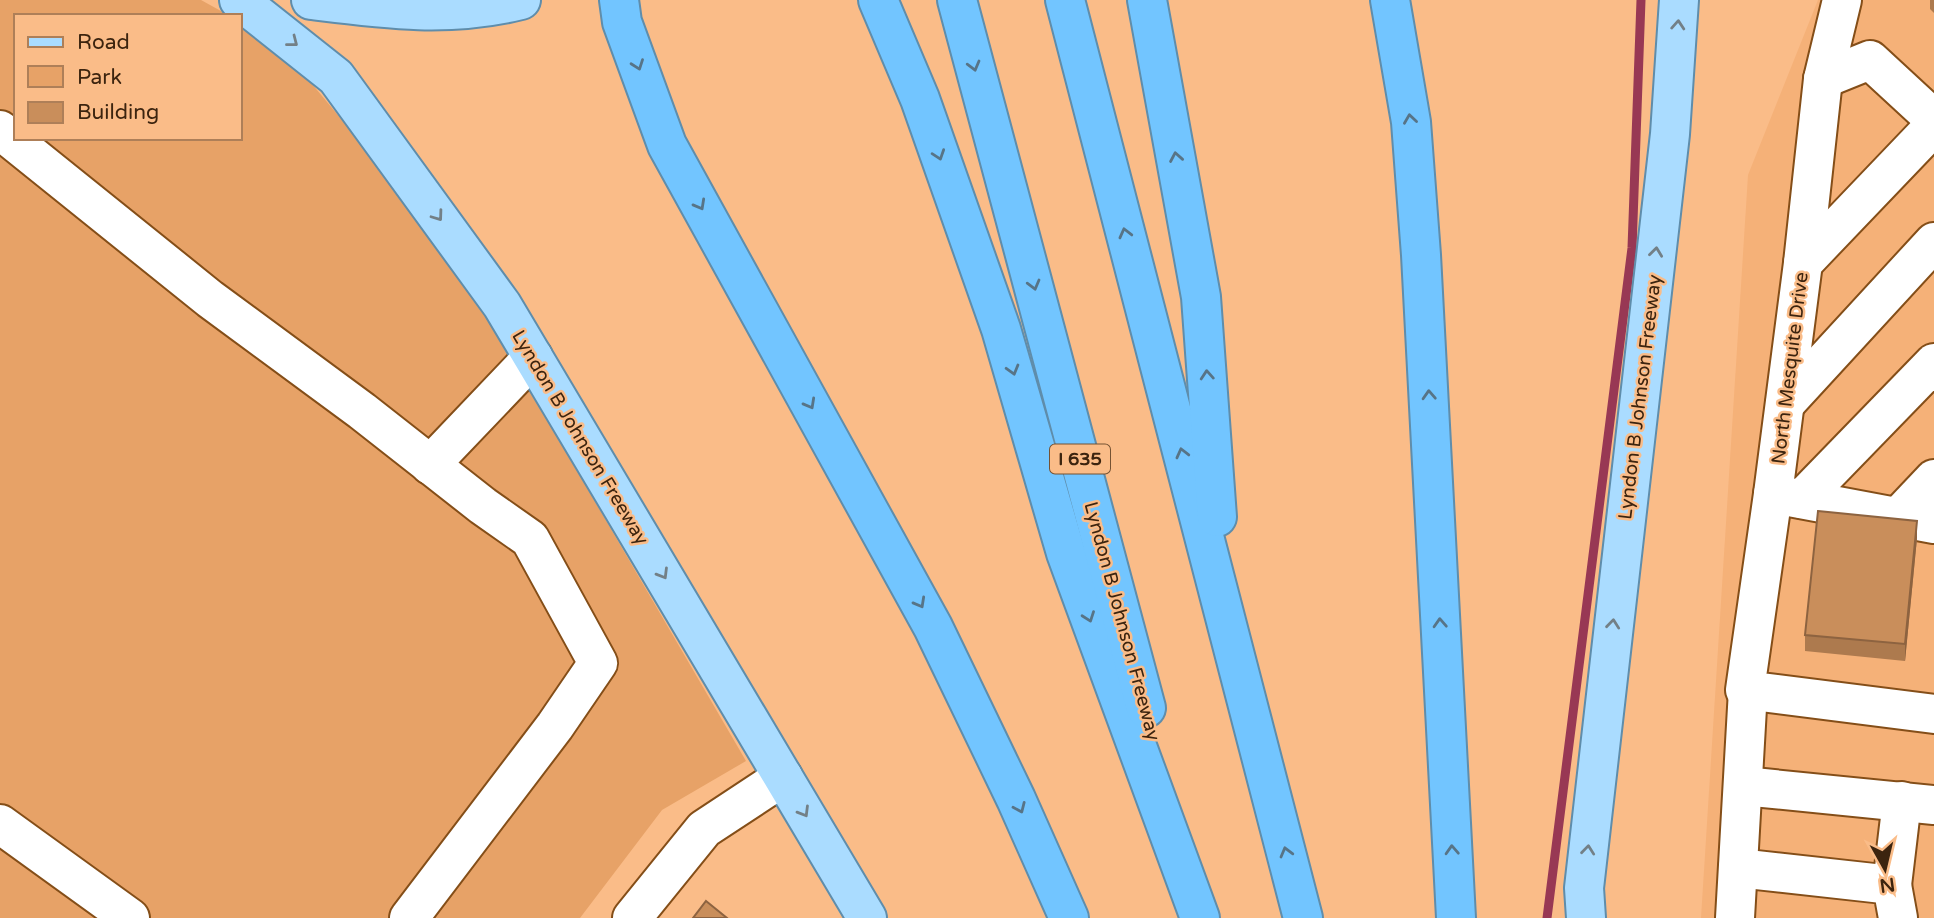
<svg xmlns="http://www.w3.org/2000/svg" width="1934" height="918" viewBox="0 0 1934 918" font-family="'Varela Round',sans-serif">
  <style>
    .built { fill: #f5b178 }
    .green { fill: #e7a267 }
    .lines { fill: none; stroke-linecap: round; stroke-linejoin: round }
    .stream { stroke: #983854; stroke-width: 9 }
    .minor-casing { stroke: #844e18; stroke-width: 42 }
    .major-casing { stroke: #5f8dab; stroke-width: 42 }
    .highway-casing { stroke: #5f8dab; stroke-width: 42 }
    .minor { stroke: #fff; stroke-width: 38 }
    .major { stroke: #aadcff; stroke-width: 38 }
    .highway { stroke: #72c5ff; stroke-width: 38 }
    .wall { fill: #ad7a4e }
    .shaded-wall { fill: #8d6340 }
    .building { fill: #c98e5b; stroke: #8d6340; stroke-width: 2 }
    .oneway { stroke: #738087 }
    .oneway2 { stroke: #577487 }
    .labels { text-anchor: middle; stroke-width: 5; stroke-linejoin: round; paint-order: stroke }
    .shield { fill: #fabc88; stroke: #755233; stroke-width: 2 }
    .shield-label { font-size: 18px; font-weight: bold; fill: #3c240f }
    .street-label { font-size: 19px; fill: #3c240f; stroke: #fabc88 }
  </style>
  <rect width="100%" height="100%" fill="#fabc88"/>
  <!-- built -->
  <path class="built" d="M1818,0H1934V918H1701L1748,175Z"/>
  <!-- green -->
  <path class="green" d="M0,0H201L230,16H16V138H240V23L312,84L427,222L505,347L746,761L662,810L580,918H0Z"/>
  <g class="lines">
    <!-- stream -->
    <path class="stream" d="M1547,918L1632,248L1641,0"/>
    <defs>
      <g id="minor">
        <path d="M1842,0L1823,79L1803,263L1773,494L1934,524"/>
        <path d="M1823,79L1870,60L1934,119"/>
        <path d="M0,130L210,299L362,411L483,506L530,539L598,663L555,726L409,918"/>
        <path d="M1803,263L1934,126"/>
        <path d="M1785,404L1934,242"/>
        <path d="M430,465L533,357"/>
        <path d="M1773,494L1745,690L1934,714"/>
        <path d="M1802,499L1934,363"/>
        <path d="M1898,517L1934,479"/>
        <path d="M1743,786L1934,805"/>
        <path d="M0,824L130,918"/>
        <path d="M1738,868L1892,885L1898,918"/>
        <path d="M1892,885L1902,801"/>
        <path d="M632,918L704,829L783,777"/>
        <path d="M1735,918L1748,690"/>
      </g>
      <g id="major">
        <path d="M239,0L336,77L502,305L867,918"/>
        <path d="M311,0C383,9 449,18 521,0"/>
        <path d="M1586,918L1584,888L1670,134L1679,0"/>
      </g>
      <g id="highway">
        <path d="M619,0L622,22L667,145L933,627L1016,799L1069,918"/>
        <path d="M878,0L920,99L1001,329L1066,553L1200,918"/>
        <path d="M957,0L1146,708"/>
        <path d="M1065,0L1303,918"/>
        <path d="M1147,0L1201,297L1217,517"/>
        <path d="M1390,0L1411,122L1421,255L1456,918"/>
      </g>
    </defs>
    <!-- minor casing -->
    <use href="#minor" class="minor-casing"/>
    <!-- major casing -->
    <use href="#major" class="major-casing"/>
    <!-- highway casing -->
    <use href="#highway" class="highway-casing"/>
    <!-- minor -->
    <use href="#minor" class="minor"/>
    <!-- major -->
    <use href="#major" class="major"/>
    <!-- highway -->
    <use href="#highway" class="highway"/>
  </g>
  <!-- wall -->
  <g class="wall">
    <path d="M1930,0H1934V13L1930,9Z"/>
    <path d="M1917,538L1905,661L1805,651V635Z"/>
  </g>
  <!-- shaded-wall -->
  <path class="shaded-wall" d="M1917,521V538L1905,661V644Z"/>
  <!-- building -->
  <g class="building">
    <path d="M1818,511L1917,521L1905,644L1805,635Z"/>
    <path d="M706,901L727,918H693Z"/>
  </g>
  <!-- one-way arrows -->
  <defs><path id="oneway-chevron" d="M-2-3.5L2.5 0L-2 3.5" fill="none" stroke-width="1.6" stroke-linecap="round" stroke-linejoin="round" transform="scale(1.75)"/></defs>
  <g class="oneway">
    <use href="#oneway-chevron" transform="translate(1678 25) rotate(-86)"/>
    <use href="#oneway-chevron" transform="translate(293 42) rotate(38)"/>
    <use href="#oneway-chevron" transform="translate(438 216) rotate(54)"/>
    <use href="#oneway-chevron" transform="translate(1656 252) rotate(-83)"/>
    <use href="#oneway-chevron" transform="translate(663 574) rotate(59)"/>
    <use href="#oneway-chevron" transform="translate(1613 624) rotate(-84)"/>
    <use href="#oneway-chevron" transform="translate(804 812) rotate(59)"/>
    <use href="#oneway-chevron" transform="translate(1588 850) rotate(-84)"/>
  </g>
  <g class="oneway2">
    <use href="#oneway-chevron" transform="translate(638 65) rotate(70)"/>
    <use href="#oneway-chevron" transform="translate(974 66) rotate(75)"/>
    <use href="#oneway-chevron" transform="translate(1410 119) rotate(-98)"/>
    <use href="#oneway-chevron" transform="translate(939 155) rotate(71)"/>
    <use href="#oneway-chevron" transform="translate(1176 157) rotate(-100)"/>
    <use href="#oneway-chevron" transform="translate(700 205) rotate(61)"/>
    <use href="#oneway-chevron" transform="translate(1125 233) rotate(-104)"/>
    <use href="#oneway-chevron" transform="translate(1034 285) rotate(75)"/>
    <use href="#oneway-chevron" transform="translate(1013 370) rotate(74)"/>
    <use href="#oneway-chevron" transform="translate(1207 375) rotate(-94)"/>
    <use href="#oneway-chevron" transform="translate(1429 395) rotate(-93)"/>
    <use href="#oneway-chevron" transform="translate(810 404) rotate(61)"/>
    <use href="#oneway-chevron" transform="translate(1182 453) rotate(-104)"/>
    <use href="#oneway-chevron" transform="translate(920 603) rotate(61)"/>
    <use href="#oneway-chevron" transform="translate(1089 617) rotate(70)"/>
    <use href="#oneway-chevron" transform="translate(1440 623) rotate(-93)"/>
    <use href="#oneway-chevron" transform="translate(1020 808) rotate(66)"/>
    <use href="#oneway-chevron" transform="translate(1452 850) rotate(-93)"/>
    <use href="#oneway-chevron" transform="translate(1286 852) rotate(-105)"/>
  </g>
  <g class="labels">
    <!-- shield labels -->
    <rect class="shield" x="1050" y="444.5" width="60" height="29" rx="5"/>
    <g class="shield-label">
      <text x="1080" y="465">I 635</text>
    </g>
    <!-- street labels -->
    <g class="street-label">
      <text transform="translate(1789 368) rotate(-83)" y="7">North Mesquite Drive</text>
      <text transform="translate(1639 397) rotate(-83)" y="7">Lyndon B Johnson Freeway</text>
      <text transform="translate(581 437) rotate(59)" y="7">Lyndon B Johnson Freeway</text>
      <text transform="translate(1123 621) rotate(75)" y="7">Lyndon B Johnson Freeway</text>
    </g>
  </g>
  <!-- legend -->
  <rect x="14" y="14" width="228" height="126" fill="#fabc88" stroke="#ae7f58" stroke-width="2"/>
  <rect x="28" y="37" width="35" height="10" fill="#aadcff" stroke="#ae7f58" stroke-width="2"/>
  <text x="77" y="49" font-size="21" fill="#3c240f">Road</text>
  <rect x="28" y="66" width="35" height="21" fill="#e7a267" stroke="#ae7f58" stroke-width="2"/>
  <text x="77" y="84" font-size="21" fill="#3c240f">Park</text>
  <rect x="28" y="102" width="35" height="21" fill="#c98e5b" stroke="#ae7f58" stroke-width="2"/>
  <text x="77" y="119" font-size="21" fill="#3c240f">Building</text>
  <!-- north arrow -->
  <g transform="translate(1885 869) rotate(172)" stroke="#fabc88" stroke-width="5" paint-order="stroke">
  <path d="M0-5L12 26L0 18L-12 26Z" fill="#3c240f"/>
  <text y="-10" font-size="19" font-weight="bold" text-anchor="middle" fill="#3c240f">N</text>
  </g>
</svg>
